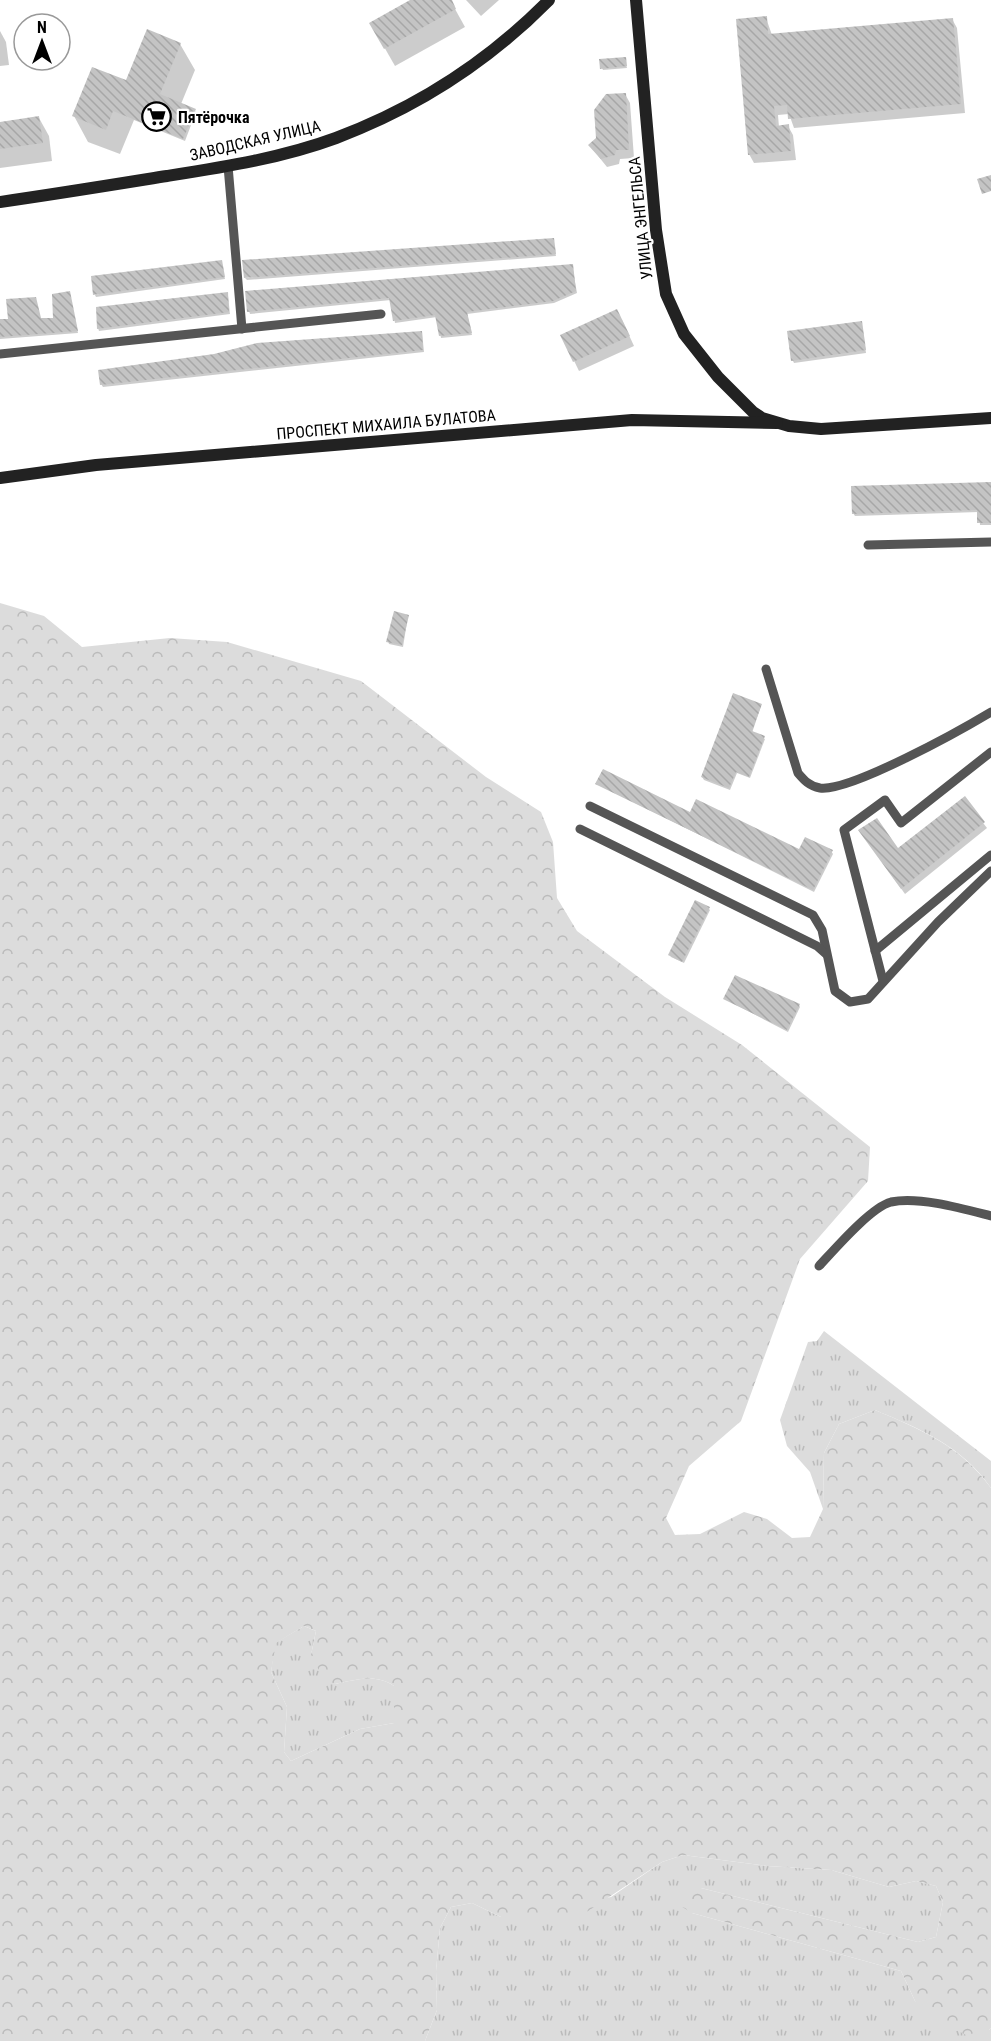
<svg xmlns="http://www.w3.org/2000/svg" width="991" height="2041" viewBox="0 0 991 2041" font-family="'Roboto Condensed',sans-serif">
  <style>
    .grass { fill: url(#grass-tufts) }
    .forest { fill: url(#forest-crowns); fill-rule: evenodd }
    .shadow { fill: #0003 }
    .building { fill: url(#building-back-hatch) }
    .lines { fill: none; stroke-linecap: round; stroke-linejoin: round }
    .lane { stroke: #555; stroke-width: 9 }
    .secondary { stroke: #222; stroke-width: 12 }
    .labels { text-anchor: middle; stroke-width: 4.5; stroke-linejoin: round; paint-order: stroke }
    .poi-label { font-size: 16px; font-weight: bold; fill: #000; stroke: #fff; text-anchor: start }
    .street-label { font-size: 16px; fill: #000; stroke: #fff }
  </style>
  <defs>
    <pattern id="grass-tufts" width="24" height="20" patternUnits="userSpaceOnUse" patternTransform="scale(1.5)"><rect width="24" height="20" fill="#dcdcdc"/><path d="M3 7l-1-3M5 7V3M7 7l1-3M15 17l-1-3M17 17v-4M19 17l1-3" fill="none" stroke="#bbb"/></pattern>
    <pattern id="forest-crowns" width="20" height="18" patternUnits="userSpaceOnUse" patternTransform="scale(1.5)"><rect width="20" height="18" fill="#dcdcdc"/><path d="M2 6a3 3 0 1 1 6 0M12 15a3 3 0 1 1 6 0" fill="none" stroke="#bbb"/></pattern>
    <pattern id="building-back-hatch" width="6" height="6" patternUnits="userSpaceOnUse" patternTransform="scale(1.5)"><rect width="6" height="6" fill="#c4c4c4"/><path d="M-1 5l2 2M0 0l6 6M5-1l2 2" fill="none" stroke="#a7a7a7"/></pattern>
  </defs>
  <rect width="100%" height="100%" fill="#fff"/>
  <!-- grass -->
  <g class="grass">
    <path d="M824,1331L991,1461V1488C961,1445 922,1430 875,1410L839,1424L824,1453L823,1509L810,1472L787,1446L780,1420L808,1342L817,1341Z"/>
    <path d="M304,1626L316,1631L311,1655L335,1684C355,1680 376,1673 394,1686V1723L360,1729L291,1761L284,1752L287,1707L271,1672L275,1643Z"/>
    <path d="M683,1855L767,1866L831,1870L889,1887L916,1881L936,1886L943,1902L936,1937L918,1942L701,1888L692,1913L901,1971L915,2001L989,2030L991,2028V2041H425L437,2010L436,1971L440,1928L451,1907L472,1903L501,1917L611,1897L662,1862Z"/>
  </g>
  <!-- forest -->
  <path class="forest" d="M0,603L44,616L82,647L170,638L227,642L361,681L486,777L541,812L553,842L557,898L577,931L665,997L742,1045L870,1147L868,1181L800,1259L741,1421L689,1466L666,1518L675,1535L700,1534L744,1512L767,1519L792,1538L810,1537L823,1509L824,1453L839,1424L875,1410C922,1430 961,1446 991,1488V2028L989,2030L966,2035L933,2018L915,2001L901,1971L692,1913L676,1903L675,1894L683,1887L701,1888L918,1942L936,1937L943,1902L936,1886L916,1881L889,1887L831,1870L767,1866L683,1855L662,1862L579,1917H501L472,1903L451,1907L440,1928L436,1971L437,2010L425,2041H0ZM304,1626L316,1631L311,1655L323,1678L335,1684C355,1680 376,1673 394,1686V1723L360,1729L291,1761L284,1752L287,1707L271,1672L276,1643Z"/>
  <!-- shadow -->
  <g class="shadow">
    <path d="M413,0H450L465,27L395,66L371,24Z"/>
    <path d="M466,0H499L481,16Z"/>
    <path d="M766,18L772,35L952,19L957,28L965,113L794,128L789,114L778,115L779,127L788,126L793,135L796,160L754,163L749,154Z"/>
    <path d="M0,31L6,42L9,65L0,66Z"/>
    <path d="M180,44L195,70L181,104L196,112L185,141L134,120L120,154L88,142L74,116Z"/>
    <path d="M625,59L627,68L603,70L602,68Z"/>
    <path d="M625,94L630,103L634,158L620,159L619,164L607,167L590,146L598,138Z"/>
    <path d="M39,118L49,136L52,161L0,168V123Z"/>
    <path d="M553,240L556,256L247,280L245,278Z"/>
    <path d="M222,264L225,279L96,297L95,295Z"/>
    <path d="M572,265L577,293L554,303L467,314L472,335L441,338L437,317L395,323L391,300L250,314L249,311Z"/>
    <path d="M69,292L78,333L0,339V320L55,319Z"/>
    <path d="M228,296L230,314L99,331L98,328Z"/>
    <path d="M622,320L634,346L579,371L562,336Z"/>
    <path d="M862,325L866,353L794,363L793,361L789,333Z"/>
    <path d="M422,332L424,352L103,387L101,384L214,355Z"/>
    <path d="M991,484V525H980L979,512L855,516L853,513Z"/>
    <path d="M408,616L403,647L389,644L388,641Z"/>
    <path d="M761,706L752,733L765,739L750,778L737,773L730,790L704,780L702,777Z"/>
    <path d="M597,784L800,851H831L833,854L814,892Z"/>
    <path d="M964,798L987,828L905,894L883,863Z"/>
    <path d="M708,908L710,910L684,963L671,957L670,955Z"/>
    <path d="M725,999L799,1005L800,1007L788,1032Z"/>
  </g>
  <!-- building -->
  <g class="building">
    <path d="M410,0H452L456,9L384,49L369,23Z"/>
    <path d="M767,16L768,34L953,18L961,104L788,119L787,105L774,106L776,126L789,124L791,151L748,155L736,19Z"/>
    <path d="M147,29L181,43L160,94L196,109L183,139L113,111L106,130L72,116L92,67L126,80Z"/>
    <path d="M626,57L627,66L600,69L599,59Z"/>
    <path d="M626,93L629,150H616L615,155L601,159L588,145L596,138L594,110L606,94Z"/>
    <path d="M39,116L43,143L0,149V122Z"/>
    <path d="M991,175V191L982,194L977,179Z"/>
    <path d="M554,238L556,254L244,278L242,260Z"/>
    <path d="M222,260L225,277L93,295L91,276Z"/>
    <path d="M573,264L576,291L553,301L467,312L472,333L439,336L435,315L393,321L389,298L247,312L245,291Z"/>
    <path d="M70,291L78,331L0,337V319H8L6,299L36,297L41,318H53L52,294Z"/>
    <path d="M228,292L229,312L97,329L96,307Z"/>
    <path d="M617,309L630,336L573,362L560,335Z"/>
    <path d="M862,321L866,350L791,361L787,331Z"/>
    <path d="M422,331L423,350L100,385L98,370L214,354L257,343Z"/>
    <path d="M991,482V523H977V510L852,514L851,486Z"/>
    <path d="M394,611L409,615L402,645L386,642Z"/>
    <path d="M733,693L762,704L752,731L765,736L749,777L736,772L729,788L701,777Z"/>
    <path d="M603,769L690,812L696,799L799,849L805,837L833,850L813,890L595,784Z"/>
    <path d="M965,796L985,822L901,889L858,830L877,818L898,848Z"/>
    <path d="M695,900L710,907L682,962L668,955Z"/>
    <path d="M735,975L800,1004L787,1030L723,999Z"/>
  </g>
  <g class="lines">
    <!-- lane -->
    <g class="lane">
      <path d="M228,166L242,329"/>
      <path d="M0,354L381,314"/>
      <path d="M868,545L991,542"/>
      <path d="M766,669L798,773C804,780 809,786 820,788C850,792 961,730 991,712"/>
      <path d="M590,806L813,915L822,930L835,991L850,1002L868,999L938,922L991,871"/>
      <path d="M580,829L817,946L826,954"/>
      <path d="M875,951L991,855"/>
      <path d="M883,981L844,830L885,800L901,823L991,752"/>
      <path d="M819,1266C834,1250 871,1207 891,1202C919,1196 964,1209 991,1216"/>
    </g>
    <!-- secondary -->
    <g class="secondary">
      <path d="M636,0L656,230L666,294L684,334L718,377L753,412L762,418L789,426L821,429L991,418"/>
      <path d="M0,202C56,194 111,185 167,176C224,167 282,158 336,138C416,108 489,61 549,0"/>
      <path d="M0,478L96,465L632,420L777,423"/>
    </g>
  </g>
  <!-- icons -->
  <defs>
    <symbol id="supermarket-ring" viewBox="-11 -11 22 22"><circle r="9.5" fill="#fff" stroke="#000" stroke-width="1.5"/><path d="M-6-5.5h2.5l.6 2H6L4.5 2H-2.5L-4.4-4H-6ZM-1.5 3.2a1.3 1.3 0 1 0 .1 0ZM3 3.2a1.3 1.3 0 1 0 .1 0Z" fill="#000"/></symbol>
  </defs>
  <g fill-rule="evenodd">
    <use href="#supermarket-ring" x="140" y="100" width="33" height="33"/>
  </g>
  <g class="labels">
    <!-- poi labels -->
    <g class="poi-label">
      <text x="178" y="123">Пятёрочка</text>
    </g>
    <!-- street labels -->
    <g class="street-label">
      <text transform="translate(255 140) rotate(-13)" y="6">ЗАВОДСКАЯ УЛИЦА</text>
      <text transform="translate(640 218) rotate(-96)" y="6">УЛИЦА ЭНГЕЛЬСА</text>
      <text transform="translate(386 424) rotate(-5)" y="6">ПРОСПЕКТ МИХАИЛА БУЛАТОВА</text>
    </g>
  </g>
  <!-- north arrow -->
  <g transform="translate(42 42)"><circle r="28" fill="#ffffff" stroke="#999999" stroke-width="1.5"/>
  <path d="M0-4.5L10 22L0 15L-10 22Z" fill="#000000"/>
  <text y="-9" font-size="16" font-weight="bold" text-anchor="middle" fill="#000000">N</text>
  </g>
</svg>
